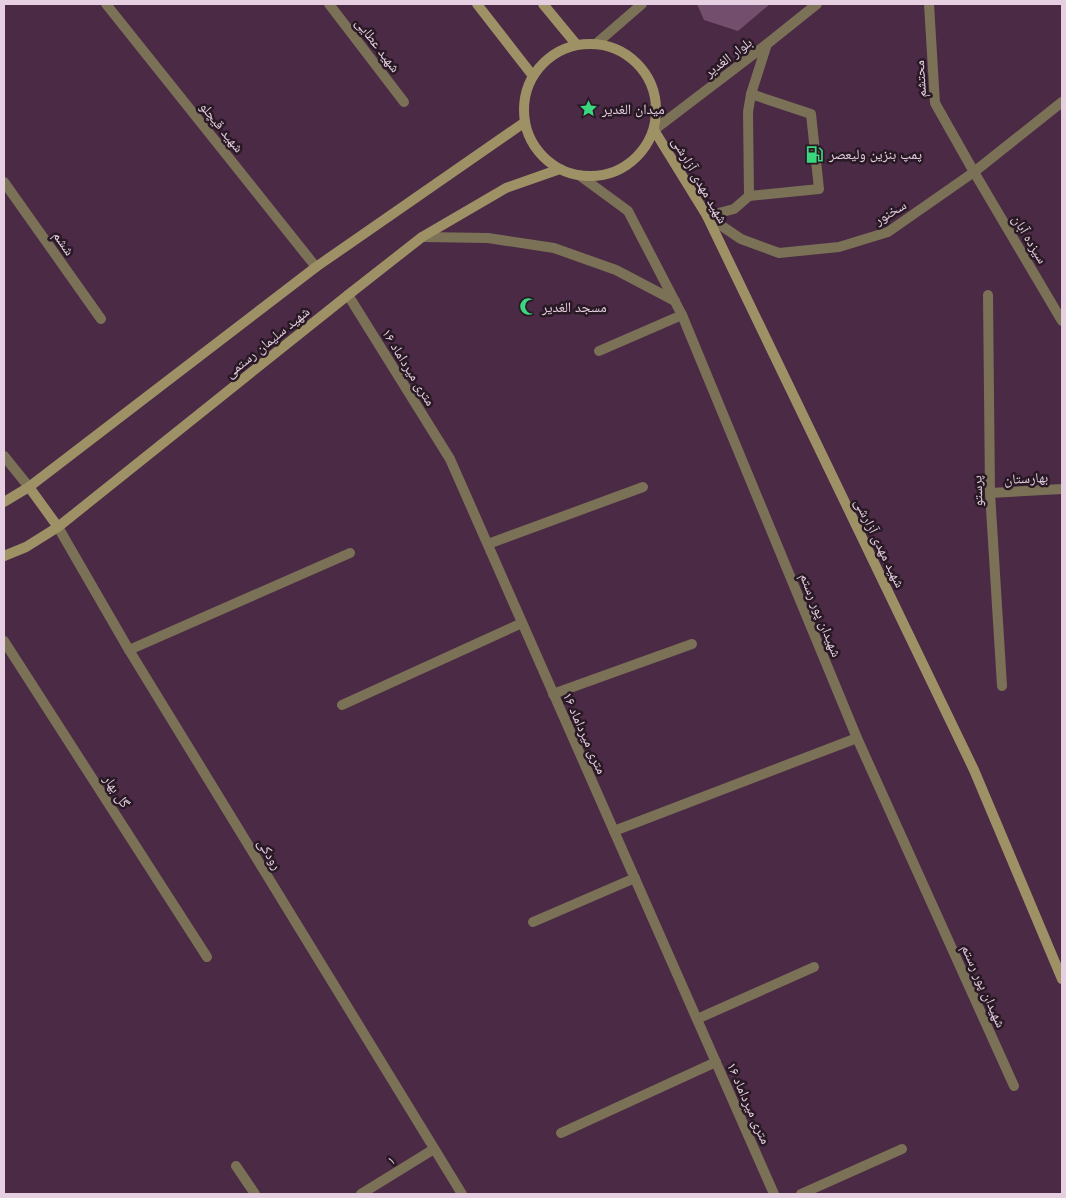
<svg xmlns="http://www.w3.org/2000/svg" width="1066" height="1198" viewBox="0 0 1066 1198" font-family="Poppins,'Noto Naskh Arabic',sans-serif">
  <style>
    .green { fill: #744f6d }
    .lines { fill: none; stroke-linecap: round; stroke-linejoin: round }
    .service { stroke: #7a7156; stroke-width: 10 }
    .minor { stroke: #7a7156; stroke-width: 10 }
    .tertiary { stroke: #7a7156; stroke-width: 10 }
    .secondary { stroke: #9e9165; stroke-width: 10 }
    .labels { text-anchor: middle; stroke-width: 5; stroke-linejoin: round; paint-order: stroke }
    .street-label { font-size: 14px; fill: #e5cfe0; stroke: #281925 }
    .poi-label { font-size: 14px; fill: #e5cfe0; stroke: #281925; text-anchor: start }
  </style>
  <rect width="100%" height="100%" fill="#4b2a45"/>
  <!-- green -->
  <path class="green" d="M697,4H770L738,31L704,20Z"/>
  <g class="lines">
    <!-- service -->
    <g class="service">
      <path d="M329,4L404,102"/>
      <path d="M929,4L935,103L974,172"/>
      <path d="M4,182L101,319"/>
      <path d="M749,196L819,189L811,114L751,94"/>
      <path d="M988,295L990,493L1002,686"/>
      <path d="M599,351L682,315"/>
      <path d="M4,456L29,487"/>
      <path d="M488,544L643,487"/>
      <path d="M4,641L207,957"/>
      <path d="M129,650L350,553"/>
      <path d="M553,694L692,644"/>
      <path d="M342,705L522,623"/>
      <path d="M614,831L857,738"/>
      <path d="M533,922L635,878"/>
      <path d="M697,1019L814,967"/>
      <path d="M561,1133L716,1062"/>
      <path d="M236,1166L255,1194"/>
      <path d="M361,1194L434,1149"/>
      <path d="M801,1194L902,1149"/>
    </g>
    <!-- minor -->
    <g class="minor">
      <path d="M106,4L316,267"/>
      <path d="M579,175L628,211L682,315L857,738L1014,1086"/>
      <path d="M422,237L488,238L554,248L616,270L675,301"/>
      <path d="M348,295L450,459L774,1194"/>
      <path d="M990,493L1062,489"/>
      <path d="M58,527L129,650L462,1194"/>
    </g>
    <!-- tertiary -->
    <g class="tertiary">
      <path d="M597,43L642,4"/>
      <path d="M654,130L767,44L817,4"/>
      <path d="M974,172L1062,321"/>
      <path d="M707,216L741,239L779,253L839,247L888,232L974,172L1062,102"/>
      <path d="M707,216L734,209L749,196L748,112L751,94L767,44"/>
    </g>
    <!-- secondary -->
    <g class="secondary">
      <path d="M477,4L533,76"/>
      <path d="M543,4L576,44"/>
      <circle cx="590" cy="110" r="66"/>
      <path d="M654,130L707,216L974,770L1062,979"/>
      <path d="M29,487L58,527"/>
      <path d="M4,502L29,487L316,267L525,122"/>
      <path d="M4,556L26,547L58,527L348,295L422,237L506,188L560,169"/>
    </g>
  </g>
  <!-- icons -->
  <defs>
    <symbol id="sight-bare" viewBox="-9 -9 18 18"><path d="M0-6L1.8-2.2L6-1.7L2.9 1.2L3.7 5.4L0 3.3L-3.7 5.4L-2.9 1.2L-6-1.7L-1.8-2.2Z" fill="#3bd77f" stroke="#281925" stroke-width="2.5" paint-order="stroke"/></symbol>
    <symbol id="fuel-bare" viewBox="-9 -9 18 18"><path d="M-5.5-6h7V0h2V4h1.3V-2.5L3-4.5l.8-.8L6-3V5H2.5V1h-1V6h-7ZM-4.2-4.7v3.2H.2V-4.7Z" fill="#3bd77f" stroke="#281925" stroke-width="2.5" paint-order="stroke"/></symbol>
    <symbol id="mosque-bare" viewBox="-9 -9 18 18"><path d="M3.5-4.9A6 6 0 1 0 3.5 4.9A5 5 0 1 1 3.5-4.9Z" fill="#3bd77f" stroke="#281925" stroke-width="2.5" paint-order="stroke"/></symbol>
  </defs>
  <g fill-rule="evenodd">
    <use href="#sight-bare" x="576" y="96" width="25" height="25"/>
    <use href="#fuel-bare" x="802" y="142" width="25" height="25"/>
    <use href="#mosque-bare" x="516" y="294" width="25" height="25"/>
  </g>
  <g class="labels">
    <!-- street labels -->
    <g class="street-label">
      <text transform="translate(378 45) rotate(53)" y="5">شهید عطایی</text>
      <text transform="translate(728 57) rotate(-37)" y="5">بلوار الغدیر</text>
      <text transform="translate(920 79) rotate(-94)" y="5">محتشم</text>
      <text transform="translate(222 127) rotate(51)" y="5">شهید قیچلو</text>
      <text transform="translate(700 180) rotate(60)" y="5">شهید مهدی آزارشی</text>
      <text transform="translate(890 212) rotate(-31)" y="5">سخنور</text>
      <text transform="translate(1030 239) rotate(59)" y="5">سیزده آبان</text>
      <text transform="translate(64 243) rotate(55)" y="5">ششم</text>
      <text transform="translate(267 342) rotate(-39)" y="5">شهید سلیمان رستمی</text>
      <text transform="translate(409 367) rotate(58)" y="5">۱۶ متری میرداماد</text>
      <text transform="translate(1026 478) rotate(-3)" y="5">بهارستان</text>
      <text transform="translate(977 491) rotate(-92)" y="5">پرستو</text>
      <text transform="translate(880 543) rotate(64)" y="5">شهید مهدی آزارشی</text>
      <text transform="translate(821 615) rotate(68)" y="5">شهیدان پور رستم</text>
      <text transform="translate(585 733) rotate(66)" y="5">۱۶ متری میرداماد</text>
      <text transform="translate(117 791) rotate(57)" y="5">گل بهار</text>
      <text transform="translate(270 854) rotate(59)" y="5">رودکی</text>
      <text transform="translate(984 986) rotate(66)" y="5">شهیدان پور رستم</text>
      <text transform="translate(749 1103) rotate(66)" y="5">۱۶ متری میرداماد</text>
      <text transform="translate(391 1160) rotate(-32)" y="5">۱</text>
    </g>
    <!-- poi labels -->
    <g class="poi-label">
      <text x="602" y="114">میدان الغدیر</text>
      <text x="829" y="159">پمپ بنزین ولیعصر</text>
      <text x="542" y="312">مسجد الغدیر</text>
    </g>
  </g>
  <!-- border -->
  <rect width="1066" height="1198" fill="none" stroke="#e5cfe0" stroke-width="10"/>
</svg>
